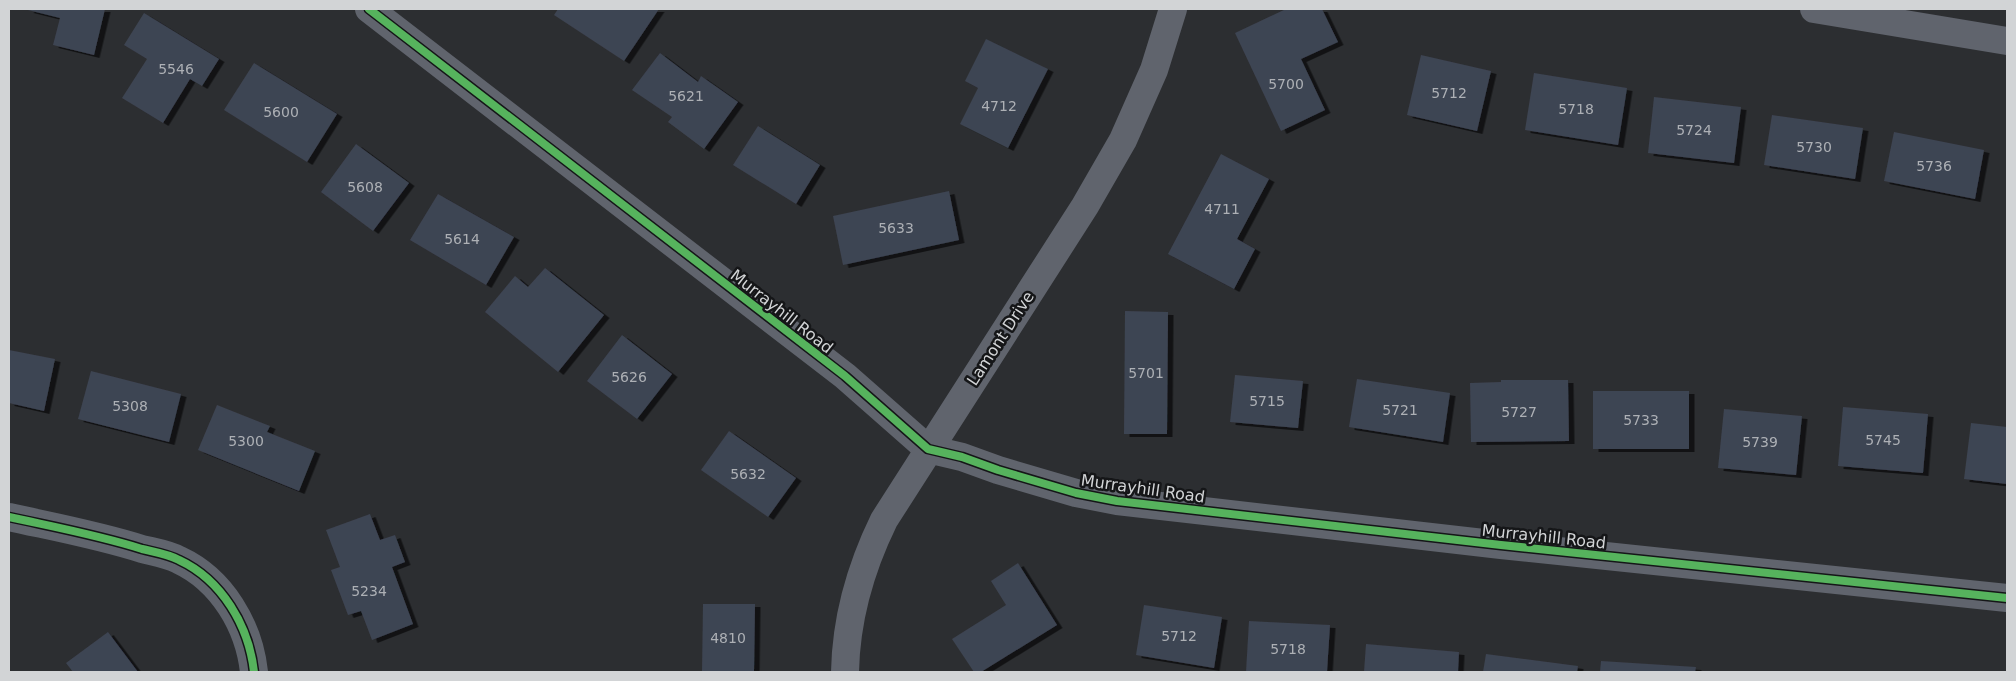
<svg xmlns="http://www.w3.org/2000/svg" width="2016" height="681" viewBox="0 0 2016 681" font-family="'DejaVu Sans',sans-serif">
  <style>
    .building { fill: #3e4452; filter: url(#shadow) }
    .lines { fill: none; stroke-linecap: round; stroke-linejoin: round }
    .minor { stroke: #60646d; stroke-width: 28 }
    .cycleway-casing { stroke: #151618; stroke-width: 11 }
    .cycleway { stroke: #56b35d; stroke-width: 8 }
    .labels { text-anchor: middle; stroke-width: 5; stroke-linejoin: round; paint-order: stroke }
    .number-label { font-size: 14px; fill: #adb0b5 }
    .street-label { font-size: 16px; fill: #d2d4d6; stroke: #151618 }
  </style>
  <defs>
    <filter id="shadow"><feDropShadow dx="5.5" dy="3" stdDeviation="0" flood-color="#0009"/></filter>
  </defs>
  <rect width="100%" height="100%" fill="#2c2e31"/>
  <!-- building -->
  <g class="building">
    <path d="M29,9H105L94,55L53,45L60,18L28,10Z"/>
    <path d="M558,9H659L624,61L554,15Z"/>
    <path d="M1286,9H1322L1338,42L1301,59L1325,110L1281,131L1235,33Z"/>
    <path d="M144,13L219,59L202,86L190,79L163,123L122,98L147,59L124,45Z"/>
    <path d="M986,39L1048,69L1008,148L960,124L978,88L965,81Z"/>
    <path d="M660,53L698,82L701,76L738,102L704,149L668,122L672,117L632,90Z"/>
    <path d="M1421,55L1491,71L1477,131L1407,115Z"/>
    <path d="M254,63L337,114L307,162L224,110Z"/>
    <path d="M1534,73L1627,88L1618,145L1525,130Z"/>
    <path d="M1654,97L1741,107L1734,163L1648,153Z"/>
    <path d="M1772,115L1863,128L1855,179L1764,165Z"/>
    <path d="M758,126L820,165L796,204L733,165Z"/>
    <path d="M1894,132L1984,150L1975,199L1884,181Z"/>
    <path d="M356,144L409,183L373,231L321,192Z"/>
    <path d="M1221,154L1269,179L1237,239L1255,249L1234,289L1168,254Z"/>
    <path d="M949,191L959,240L843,265L833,216Z"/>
    <path d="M438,194L514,237L486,285L410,240Z"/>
    <path d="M545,268L604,315L558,372L485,312L515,276L528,287Z"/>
    <path d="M1125,311L1168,312L1167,434H1124Z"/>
    <path d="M622,335L672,374L637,419L587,381Z"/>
    <path d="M9,350L55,359L44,411L9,403Z"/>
    <path d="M91,371L181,394L169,442L78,419Z"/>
    <path d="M1235,375L1303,381L1298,428L1230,422Z"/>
    <path d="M1357,379L1450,393L1443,442L1349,427Z"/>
    <path d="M1501,380H1568L1569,441L1471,442L1470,383L1501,382Z"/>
    <rect x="1593" y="391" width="96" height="58"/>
    <path d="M217,405L270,426L267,432L315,451L299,491L198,450Z"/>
    <path d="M1843,407L1928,414L1923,473L1838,466Z"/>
    <path d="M1724,409L1802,416L1796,475L1718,468Z"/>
    <path d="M1971,423L2007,427V484L1964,479Z"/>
    <path d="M729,431L796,478L768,517L701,470Z"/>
    <path d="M370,514L380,540L395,535L405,562L392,567L413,624L372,640L361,611L348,615L331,570L340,567L326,530Z"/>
    <path d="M1018,563L1057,625L981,672H974L952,639L1006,605L991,581Z"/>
    <path d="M703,604H755L754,672H702Z"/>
    <path d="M1144,605L1222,617L1214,668L1136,655Z"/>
    <path d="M1249,621L1330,625L1327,672H1246Z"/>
    <path d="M108,632L138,672H73L66,663Z"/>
    <path d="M1366,644L1459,652L1458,672H1364Z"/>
    <path d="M1486,654L1578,666L1577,672H1483Z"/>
    <path d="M1601,661L1696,667L1695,672H1600Z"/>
  </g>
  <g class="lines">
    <!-- minor -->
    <g class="minor">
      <path d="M369,9L845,376L928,449L962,457L998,470L1076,493L1117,501L1501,545L2007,598"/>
      <path d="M1814,9L2007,41"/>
      <path d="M9,517C54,527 98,535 142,549C154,552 168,554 179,560C222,580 249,626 254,672"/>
      <path d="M845,672C846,619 861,567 884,520L1085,206L1123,140L1154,70L1173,9"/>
    </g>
    <defs>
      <g id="cycleway">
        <path d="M369,9L845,376L928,449L962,457L998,470L1076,493L1117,501L1501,545L2007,598"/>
        <path d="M9,517C54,527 98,535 142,549C154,552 168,554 179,560C222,580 249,626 254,672"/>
      </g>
    </defs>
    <!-- cycleway casing -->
    <use href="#cycleway" class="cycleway-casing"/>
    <!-- cycleway -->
    <use href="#cycleway" class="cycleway"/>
  </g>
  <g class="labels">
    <!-- number labels -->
    <g class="number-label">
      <text x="176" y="74">5546</text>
      <text x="1286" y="89">5700</text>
      <text x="1449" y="98">5712</text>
      <text x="686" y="101">5621</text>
      <text x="999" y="111">4712</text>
      <text x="1576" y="114">5718</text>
      <text x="281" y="117">5600</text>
      <text x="1694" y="135">5724</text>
      <text x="1814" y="152">5730</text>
      <text x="1934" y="171">5736</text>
      <text x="365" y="192">5608</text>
      <text x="1222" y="214">4711</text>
      <text x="896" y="233">5633</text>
      <text x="462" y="244">5614</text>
      <text x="1146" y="378">5701</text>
      <text x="629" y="382">5626</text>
      <text x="1267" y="406">5715</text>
      <text x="130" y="411">5308</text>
      <text x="1400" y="415">5721</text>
      <text x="1519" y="417">5727</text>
      <text x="1641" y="425">5733</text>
      <text x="1883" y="445">5745</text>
      <text x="246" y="446">5300</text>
      <text x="1760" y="447">5739</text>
      <text x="748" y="479">5632</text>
      <text x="369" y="596">5234</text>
      <text x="1179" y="641">5712</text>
      <text x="728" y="643">4810</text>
      <text x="1288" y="654">5718</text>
    </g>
    <!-- street labels -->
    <g class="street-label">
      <text transform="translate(782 311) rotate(38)" y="6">Murrayhill Road</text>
      <text transform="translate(1000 338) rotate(-57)" y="6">Lamont Drive</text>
      <text transform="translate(1143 488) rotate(8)" y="6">Murrayhill Road</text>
      <text transform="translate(1544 536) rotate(6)" y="6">Murrayhill Road</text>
    </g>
  </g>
  <!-- border -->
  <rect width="2016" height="681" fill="none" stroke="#d2d4d6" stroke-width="20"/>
</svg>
